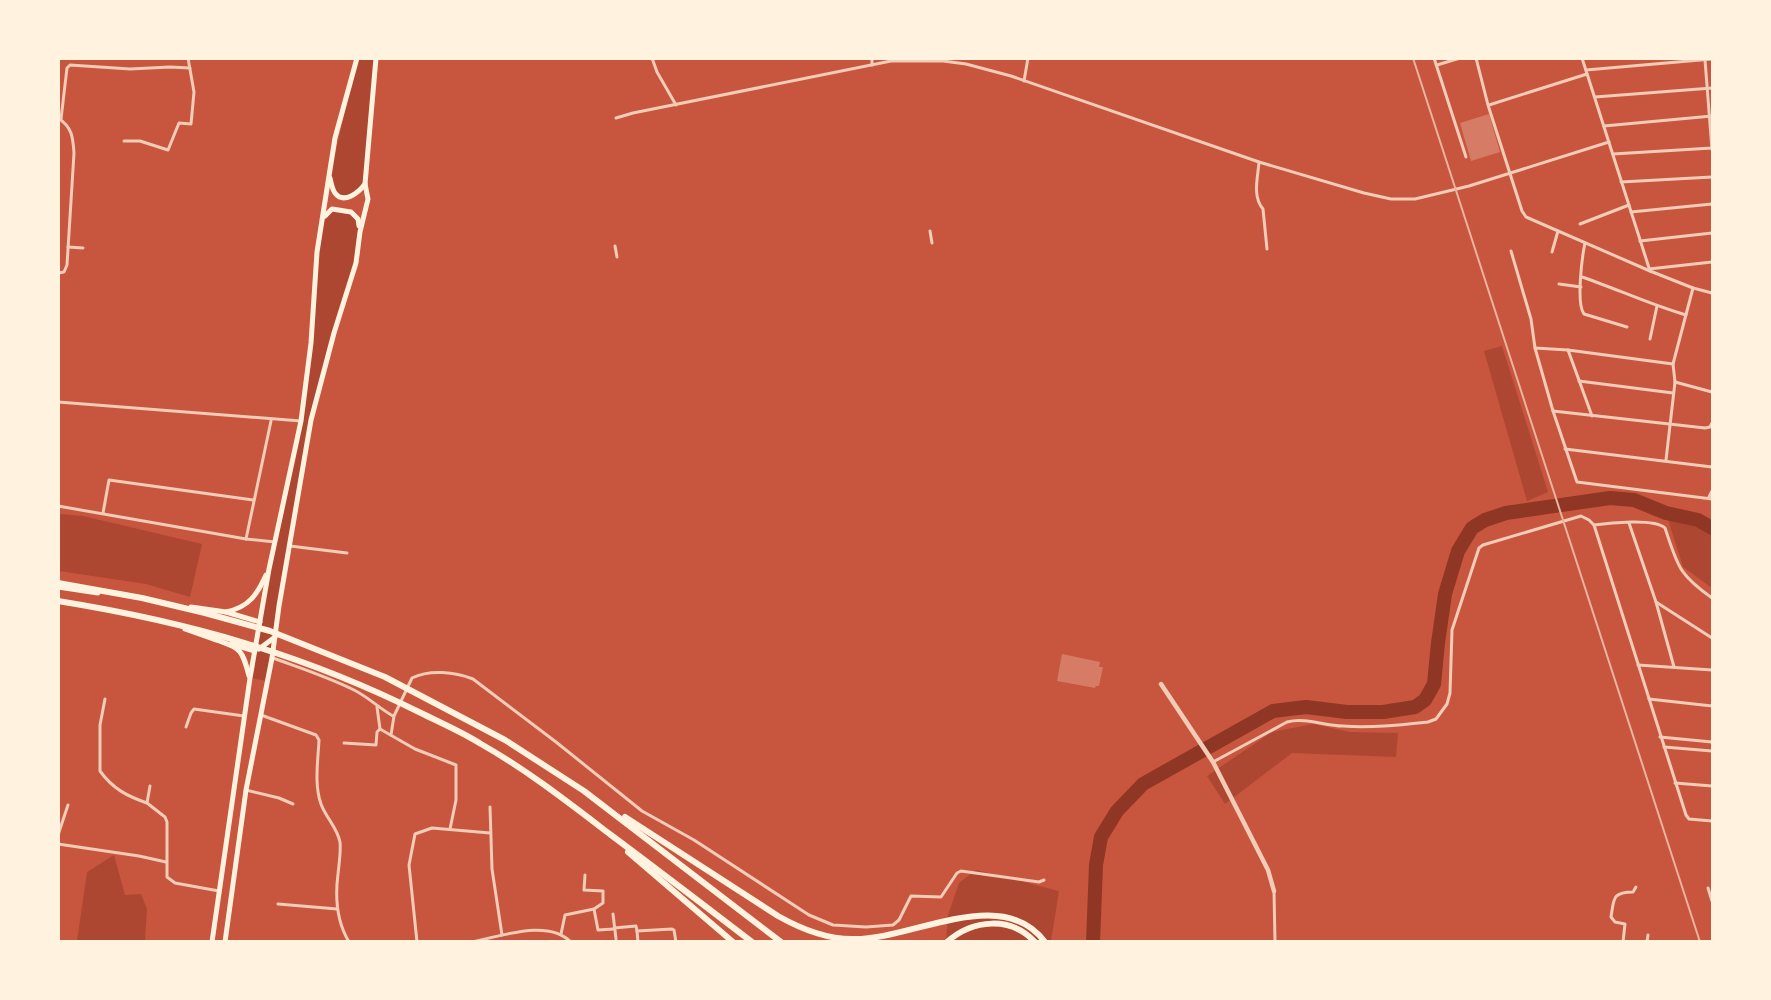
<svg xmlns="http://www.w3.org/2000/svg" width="1771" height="1000" viewBox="0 0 1771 1000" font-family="'PT Sans',sans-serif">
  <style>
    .green { fill: #ae4732 }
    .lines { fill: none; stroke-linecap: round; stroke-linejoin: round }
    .river { stroke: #8f3625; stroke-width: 14 }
    .building { fill: #d67c66 }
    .minor { stroke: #f1ccb7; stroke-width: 3 }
    .tertiary { stroke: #f1ccb7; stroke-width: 4.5 }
    .primary { stroke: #fff3e0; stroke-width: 5 }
    .trunk { stroke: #fff3e0; stroke-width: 5 }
    .motorway { stroke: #fff3e0; stroke-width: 6 }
    .rail { stroke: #e9b49f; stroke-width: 2 }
  </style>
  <rect width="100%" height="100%" fill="#c8553d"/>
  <!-- green -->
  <g class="green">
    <path d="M357,59H376L365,184L360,191L342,197L335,192L330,177Z"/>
    <path d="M342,209L358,219L360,232L356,263L311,420L267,681L250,678L301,421L308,368L317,252L326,213Z"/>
    <path d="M1502,346L1548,492L1527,501L1484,351Z"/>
    <path d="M1666,513L1698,520L1712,528V588L1683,567Z"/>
    <path d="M59,514L83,516L202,544L190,597L146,584L59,571Z"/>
    <path d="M1313,724L1350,732L1398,733L1396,757L1292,753L1225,804L1207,776L1272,732Z"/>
    <path d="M114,855L125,895L141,894L147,909L145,941H77L87,872Z"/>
    <path d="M976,870L1059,891L1051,941L946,942L948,915L959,883Z"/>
  </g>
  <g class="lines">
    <!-- river -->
    <path class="river" d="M1093,942L1096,865L1101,837L1117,811L1143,784L1273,711L1306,707L1347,712H1383L1415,707L1425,700L1434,684L1438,643L1445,594L1458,551L1472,528L1485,520L1506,513L1610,498L1634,500L1666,513L1698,520L1712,528"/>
  </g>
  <!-- building -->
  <g class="building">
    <path d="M1489,114L1500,152L1471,161L1460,123Z"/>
    <path d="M1062,654L1100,662L1099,667H1103L1099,686H1096L1095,688L1057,681Z"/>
  </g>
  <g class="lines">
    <!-- minor -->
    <g class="minor">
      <path d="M652,58L657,72L676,105"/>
      <path d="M872,58V65"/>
      <path d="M1434,58L1466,157"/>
      <path d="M1476,58L1488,105L1522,211L1526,217L1650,271L1693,288L1712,293"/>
      <path d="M1582,58L1650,271"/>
      <path d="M1705,60L1712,150"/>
      <path d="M1437,65L1460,58"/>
      <path d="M1586,70L1712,59"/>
      <path d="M1024,81L1028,58"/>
      <path d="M1595,97L1712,88"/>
      <path d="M1489,105L1587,74"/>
      <path d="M58,118C72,127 73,137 74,153L67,265L64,272L58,273"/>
      <path d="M616,118L633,113L891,61H943L966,64L1011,76L1259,162L1364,193L1391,199H1415L1469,186L1609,142"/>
      <path d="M61,119L67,68L70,65L130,69L170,67L190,68"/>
      <path d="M1604,126L1712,116"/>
      <path d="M124,141H140L168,150L179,123L191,124L194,92L188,58"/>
      <path d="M1613,154L1712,148"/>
      <path d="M1259,162C1258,177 1252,196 1263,209L1267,249"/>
      <path d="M1621,182L1712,177"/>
      <path d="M1631,212L1712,204"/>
      <path d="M1580,224L1629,205"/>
      <path d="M930,231L932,243"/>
      <path d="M1640,241L1712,233"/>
      <path d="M1585,243C1582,257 1576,304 1584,314L1627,327"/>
      <path d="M615,246L617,257"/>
      <path d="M68,247L83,248"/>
      <path d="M1511,251L1531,319L1535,348"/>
      <path d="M1552,252L1558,231"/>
      <path d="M1649,269L1712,262"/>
      <path d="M1582,277C1617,289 1651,305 1686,315"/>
      <path d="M1559,284L1581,287"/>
      <path d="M1650,339L1657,306"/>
      <path d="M1568,350L1592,416"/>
      <path d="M1673,364L1568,350L1535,348L1553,411L1577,482L1712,499"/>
      <path d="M1579,381L1673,393"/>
      <path d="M1675,382L1712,392"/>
      <path d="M58,402L301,421"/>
      <path d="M1553,411L1705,428L1710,427L1712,423"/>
      <path d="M1565,449L1712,467"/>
      <path d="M1666,460L1675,382L1673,364L1693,288"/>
      <path d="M1709,497L1712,491"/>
      <path d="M58,506L246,539L275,542"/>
      <path d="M103,513L109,480L253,500"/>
      <path d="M1629,523L1656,602L1674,667"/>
      <path d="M246,539L271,421"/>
      <path d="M290,546L347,553"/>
      <path d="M1712,598C1678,574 1678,566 1665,528C1655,518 1608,523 1594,525L1686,815L1689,819L1712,821"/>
      <path d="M1656,602L1712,638"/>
      <path d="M273,658C300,668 328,677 354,690C368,697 379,708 393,716"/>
      <path d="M1638,665L1712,670"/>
      <path d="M105,699L100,725V771C113,789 127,796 147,803"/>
      <path d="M1649,699L1712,706"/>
      <path d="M377,707L380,729L415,749L456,765V800L450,829"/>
      <path d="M261,715L316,735L319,740C318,761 314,784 321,804C326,818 337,827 340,842C341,852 339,864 338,874C335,897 337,922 349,942"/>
      <path d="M186,727L191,713L194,709L244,716"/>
      <path d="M391,735L394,716L412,678C430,669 455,672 473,679L556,742L642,811L694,840L809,915L833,925L866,927L893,925L899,920L911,896L941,897L957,873L961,871L1039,882L1044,880"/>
      <path d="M1660,737L1712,742"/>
      <path d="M344,743L376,745L377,732L380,729"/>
      <path d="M1664,747L1712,751"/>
      <path d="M1213,762L1287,722C1306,717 1324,726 1343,726C1371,728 1399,725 1428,722L1436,719L1447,704L1450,693L1452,630L1479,548L1483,545L1581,516L1589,520L1594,525"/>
      <path d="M1675,783L1712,786"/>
      <path d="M150,786L147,803L165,817L167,822V877L175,883L219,891"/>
      <path d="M246,790L279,798L293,804"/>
      <path d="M490,807L492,869L502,935"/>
      <path d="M58,835L68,805"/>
      <path d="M58,844L139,856L166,862"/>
      <path d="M1708,888L1712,901"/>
      <path d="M1274,891L1275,942"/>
      <path d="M278,904L337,909"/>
      <path d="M594,909L598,930L614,929"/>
      <path d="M613,914L616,939"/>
      <path d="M614,928L636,926L637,931"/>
      <path d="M561,934L565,915L594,909L603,903V891L584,890L585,875"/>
      <path d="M417,942L409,865L415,834L432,828L490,833"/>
      <path d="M471,942C500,937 547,918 571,942"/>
      <path d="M638,942L637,931L672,929L674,930L676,942"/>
      <path d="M1623,942L1625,924L1615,922L1611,917C1614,899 1612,892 1633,892L1636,887"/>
      <path d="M1647,942L1648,935"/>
    </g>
    <!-- tertiary -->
    <path class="tertiary" d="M1161,684L1213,762L1268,870L1274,891"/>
    <!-- primary -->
    <g class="primary">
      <path d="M58,587L98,593"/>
      <path d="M191,607L226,612L260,622"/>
      <path d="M185,629L216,640"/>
      <path d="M231,644L255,651"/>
    </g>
    <!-- trunk -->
    <g class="trunk">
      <path d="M330,178C331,182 332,189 335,193C344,205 359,192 365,184"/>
      <path d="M325,216L332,209L351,212L358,219L359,226"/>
      <path d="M226,612C249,607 257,595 266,575"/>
      <path d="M214,639C241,649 242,648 249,676"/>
      <path d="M259,649L275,637"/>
      <path d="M212,942L250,678L269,569L301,421L311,343L317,252L335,138L357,58"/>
      <path d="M225,942L246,790L272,658L279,606L311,420L334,333L356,263L360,232L368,199L365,184L376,58"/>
    </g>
    <!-- motorway -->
    <g class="motorway">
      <path d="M58,583L142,598L205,613L270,631L385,677L505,740L584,791L781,942"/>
      <path d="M58,601C188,622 303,654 421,713C441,723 462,732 481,744C527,770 569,803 611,835C658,870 705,906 752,942"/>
      <path d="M625,817L778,916C801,929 825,939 852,939C911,941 1001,883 1045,942"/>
      <path d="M628,852L733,942"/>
      <path d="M947,942C973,919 1011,916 1035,942"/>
    </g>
    <!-- rail -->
    <path class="rail" d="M1413,58L1700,942"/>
  </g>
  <!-- border -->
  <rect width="1771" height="1000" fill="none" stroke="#fff3e0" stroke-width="120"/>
</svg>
